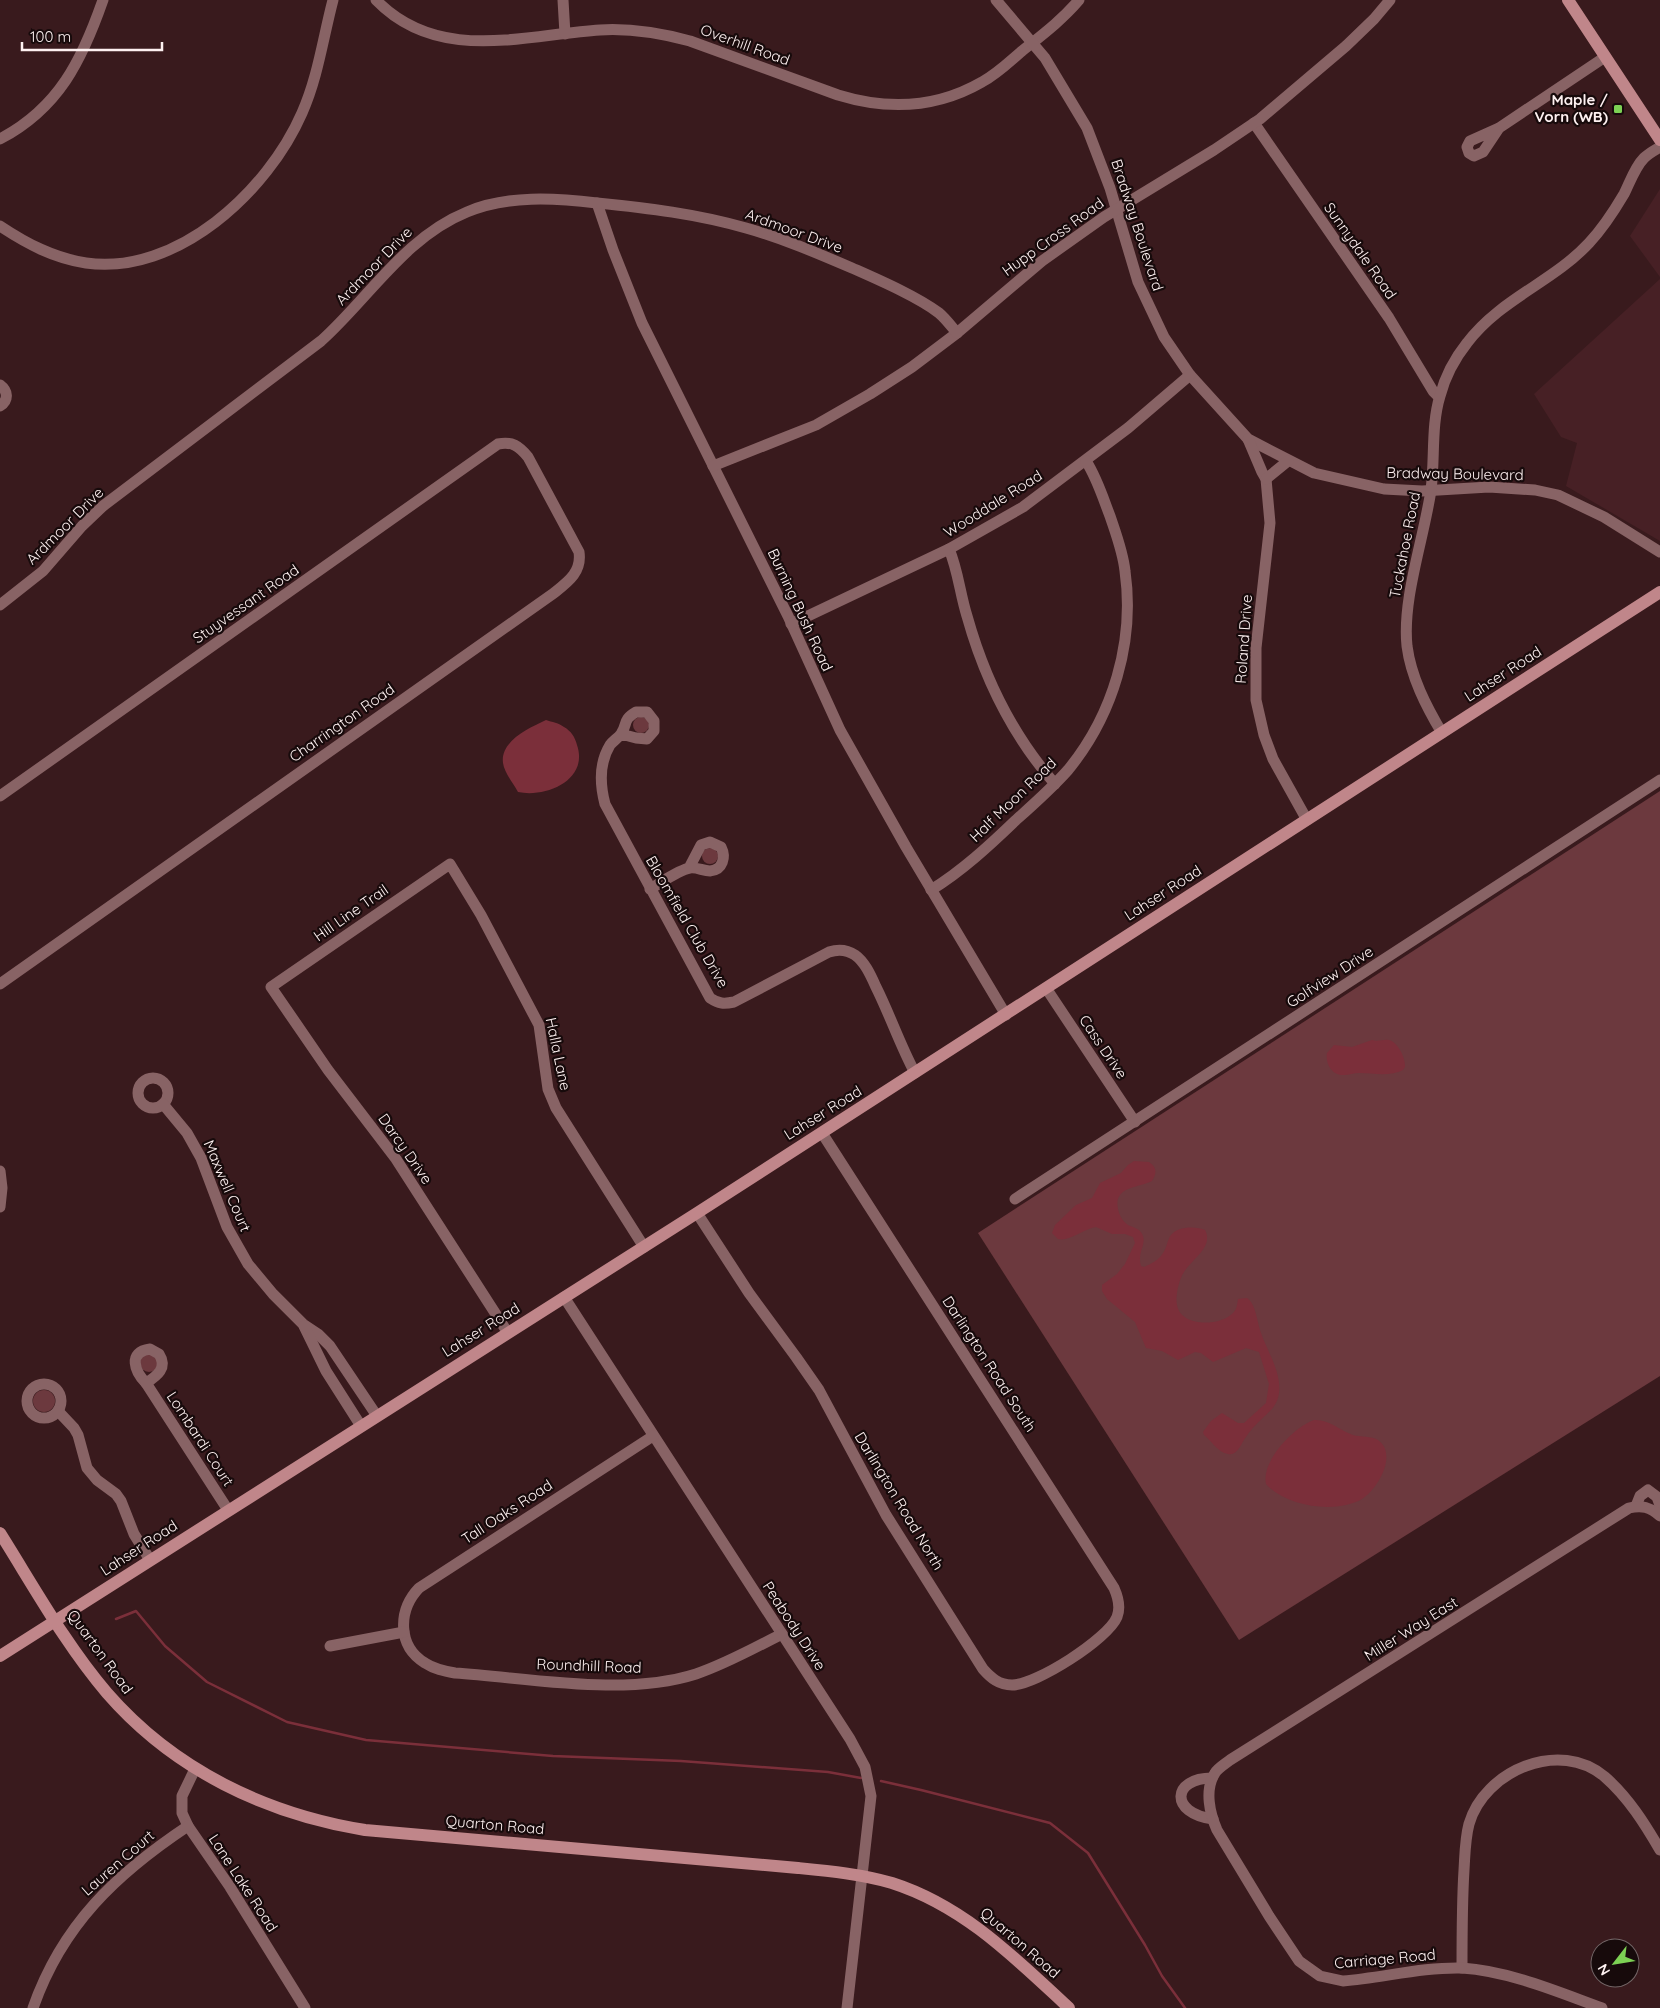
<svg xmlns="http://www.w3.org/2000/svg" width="1660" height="2008" viewBox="0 0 1660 2008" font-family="Quicksand,sans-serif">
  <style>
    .built { fill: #472025 }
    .green { fill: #6c393e }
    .water { fill: #7b2f3a }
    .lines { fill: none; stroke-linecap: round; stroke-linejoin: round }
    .stream { stroke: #7b2f3a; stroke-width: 2.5 }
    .street { stroke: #886365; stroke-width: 11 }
    .secondary { stroke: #c0868a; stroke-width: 12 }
    .poi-dot { fill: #7dd154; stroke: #170a0b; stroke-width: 2 }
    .labels { text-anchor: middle; stroke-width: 4.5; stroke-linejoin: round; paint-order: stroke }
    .street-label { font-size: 15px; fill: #fef1f1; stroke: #170a0b }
    .poi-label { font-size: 15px; font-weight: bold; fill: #fef1f1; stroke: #170a0b; text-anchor: end }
  </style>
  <rect width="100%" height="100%" fill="#391a1d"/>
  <!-- built -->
  <g class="built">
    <path d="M1660,189V277L1630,236Z"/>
    <path d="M1660,279V541L1566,486L1577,443L1561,437L1534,394Z"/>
  </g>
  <!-- green -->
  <g class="green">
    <circle cx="641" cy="725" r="8"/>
    <path d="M1660,791V1376L1239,1640L978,1233Z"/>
    <circle cx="710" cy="856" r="8"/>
    <circle cx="149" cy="1363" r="9"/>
    <circle cx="44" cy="1401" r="11"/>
  </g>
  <!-- water -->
  <g class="water">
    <path d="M546,720C552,722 559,723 564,727C571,731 575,737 577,745C589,780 546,798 518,792C513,783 504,772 503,763C500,741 529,728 546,720Z"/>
    <path d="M1372,1040C1378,1042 1383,1039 1389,1040C1398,1042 1406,1059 1405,1067L1403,1070C1390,1077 1373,1073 1359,1073C1354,1073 1349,1075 1344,1075C1332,1076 1325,1063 1327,1053L1334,1045L1352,1047Z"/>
    <path d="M1134,1161L1149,1162C1157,1167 1157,1173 1152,1181C1139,1188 1113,1186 1118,1209C1119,1214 1122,1221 1128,1225C1134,1228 1140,1228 1143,1236C1146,1245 1137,1253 1141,1266L1144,1267C1151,1264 1159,1260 1163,1253C1167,1248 1167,1240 1171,1235C1178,1226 1196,1226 1205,1230C1214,1247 1192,1259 1184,1272C1179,1279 1175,1297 1177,1305C1181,1328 1221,1326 1233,1313C1237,1309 1237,1305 1238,1299L1247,1298C1256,1304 1257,1322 1261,1333C1268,1354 1291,1386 1272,1409C1263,1418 1253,1426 1246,1437C1241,1443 1238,1456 1228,1454C1218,1453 1211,1440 1204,1435L1203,1432L1211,1421L1222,1413L1238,1423H1244L1266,1403L1269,1384L1259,1352L1246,1348L1213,1362L1201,1353L1195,1352L1178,1360L1162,1351L1146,1348L1135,1322L1107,1299L1102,1291V1285L1117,1274L1125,1264L1135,1243L1133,1237L1125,1234H1112L1096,1227C1083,1229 1069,1242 1058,1239L1052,1233L1055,1225L1076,1205L1092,1198L1100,1183L1121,1173L1128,1165Z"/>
    <path d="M1314,1420C1329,1419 1339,1430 1353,1435C1360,1437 1372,1436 1378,1440C1398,1454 1378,1489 1362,1499C1336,1514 1286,1507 1266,1484C1261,1461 1294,1427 1314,1420Z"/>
  </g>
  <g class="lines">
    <!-- stream -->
    <g class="stream">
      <path d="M116,1619L136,1611L165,1646L207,1682L287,1722L366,1740L553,1756L681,1761L828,1772L861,1778"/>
      <path d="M881,1781L921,1790L1050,1823L1088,1853L1145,1945L1162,1976L1185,2008"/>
    </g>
    <!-- street -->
    <g class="street">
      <path d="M376,0C438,64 523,35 600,30C631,28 660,33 690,41L838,95C887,110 937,108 982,82C997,74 1009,62 1022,51C1042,35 1062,20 1079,0"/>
      <path d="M563,0L565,34"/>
      <path d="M996,0L1045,58L1087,128L1110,188L1138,282L1164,337L1190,375L1248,439L1314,473L1384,489L1422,491L1489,487L1535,490L1558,495L1604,517L1660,552"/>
      <path d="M1254,123L1389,318L1433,391L1439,397"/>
      <path d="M1499,128L1483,152L1474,156L1469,153L1467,147L1470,141L1499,128L1605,57"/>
      <path d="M0,139C59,108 82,60 103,0"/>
      <path d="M597,203L613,250L642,323L788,616L840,730L906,847L1006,1015"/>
      <path d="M0,226C27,244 54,258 86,263C177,276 268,191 302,113C318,77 323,38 333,0"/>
      <path d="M0,385C8,391 9,400 0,406"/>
      <path d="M1248,439L1262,472L1266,479L1270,523L1256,648V700L1264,735L1273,759L1307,820"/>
      <path d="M713,466L816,425L870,394L912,367L957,333L1042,261L1104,217L1214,150L1260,119L1346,46L1374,19L1390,0"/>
      <path d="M1266,479L1288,461"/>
      <path d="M949,549C958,570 960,594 967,616C984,677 1013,736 1055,784"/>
      <path d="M0,605L43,571L82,526L103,506L321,341C369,298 405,237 467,212C507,195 555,198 597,203C648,208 697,214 746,228C782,238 817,253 852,268C879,280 916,296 939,313C946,319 951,326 957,333"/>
      <path d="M791,624L949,549L1023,507L1128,428L1190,375"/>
      <path d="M1442,733C1426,706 1411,677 1407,646C1402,599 1424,538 1431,490C1435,459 1431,425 1440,396C1445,377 1455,358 1467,343C1500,299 1553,282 1589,243C1603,228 1614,211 1624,194C1630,182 1635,167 1644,158C1649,153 1655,150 1660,147"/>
      <path d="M621,734L636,738L647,739L654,731V721L647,712H636C622,720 628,724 621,734C618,738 613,741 610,745C599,763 600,785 605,804L710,998C719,1004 724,1004 734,1002L829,952C838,949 846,949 855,955C865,962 871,976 876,987C890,1015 900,1045 915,1073"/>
      <path d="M0,796L498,444C512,441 519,446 528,457L579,552C582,572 568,582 554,593L0,984"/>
      <path d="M650,889C661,883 678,870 690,868C697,867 703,871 710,871C723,870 726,857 721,847L710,842L701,845L689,868"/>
      <path d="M931,890C962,871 990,845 1016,820C1034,804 1052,788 1068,770C1113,715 1135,642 1125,571C1123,552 1116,534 1110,516C1103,498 1097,478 1086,461"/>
      <path d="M1046,988L1135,1122"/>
      <circle cx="153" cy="1093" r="15"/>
      <path d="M163,1104L187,1133L201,1158L227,1227L248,1264L273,1294L303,1324L318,1334L330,1346L377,1416"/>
      <path d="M0,1171L2,1188L0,1207"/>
      <path d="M1015,1199L1660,780"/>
      <path d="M697,1213L749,1293L796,1357L819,1390L886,1515L983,1669C991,1678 999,1685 1012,1685C1036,1685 1108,1639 1117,1617C1121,1607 1118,1597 1114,1588L822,1133"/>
      <path d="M564,1297L850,1739L865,1767L871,1796L847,2008"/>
      <path d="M304,1326L326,1371L361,1426"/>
      <path d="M508,1333L396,1159L328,1070L271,987L450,864L481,915L539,1025L548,1089L556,1108L644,1247"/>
      <path d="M150,1349L159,1354C168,1368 157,1376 146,1383C135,1372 127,1352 150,1349Z"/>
      <path d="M146,1383L228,1510"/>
      <circle cx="44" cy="1401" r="17"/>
      <path d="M58,1411L74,1428L78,1435L87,1468L97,1480L116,1494L121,1501L134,1534L150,1560"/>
      <path d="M653,1436L419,1588C398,1610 397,1646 425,1663C434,1669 444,1671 455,1673C530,1678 624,1697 696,1674C726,1664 754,1648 782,1634"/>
      <path d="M1636,1506L1640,1496L1648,1490L1657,1497L1660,1505"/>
      <path d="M330,1646L404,1632"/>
      <path d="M195,1769L182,1796V1813L188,1826L230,1887L305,2008"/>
      <path d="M1212,1778C1172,1778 1169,1813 1213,1819"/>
      <path d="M1462,1968C1462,1935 1462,1902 1464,1870C1465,1854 1465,1839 1469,1824C1484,1771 1560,1738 1605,1777C1628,1797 1645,1824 1660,1850"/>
      <path d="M33,2008C62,1925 116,1874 188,1826"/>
      <path d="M1602,2008C1558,1992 1509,1971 1462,1968C1422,1967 1382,1978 1343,1981L1320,1976L1299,1961L1269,1916L1217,1830C1210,1814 1204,1790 1215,1773C1218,1768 1225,1764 1230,1760L1629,1508C1642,1505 1650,1507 1660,1516"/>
    </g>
    <!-- secondary -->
    <g class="secondary">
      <path d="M1568,0L1660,140"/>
      <path d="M0,1533C34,1587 66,1645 107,1693C174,1770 266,1814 365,1830L798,1868C829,1871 861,1874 892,1883C964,1906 1015,1958 1069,2008"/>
      <path d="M0,1656L697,1213L1660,592"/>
    </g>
  </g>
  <!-- markers -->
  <rect class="poi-dot" x="1613" y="104" width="10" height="10" rx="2.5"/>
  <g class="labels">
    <!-- street labels -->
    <g class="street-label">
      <text transform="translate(745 45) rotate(20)" y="5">Overhill Road</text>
      <text transform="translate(1137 225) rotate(72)" y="5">Bradway Boulevard</text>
      <text transform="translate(794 231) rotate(20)" y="5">Ardmoor Drive</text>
      <text transform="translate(1053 237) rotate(-36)" y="5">Hupp Cross Road</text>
      <text transform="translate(1360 251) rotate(55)" y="5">Sunnydale Road</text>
      <text transform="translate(374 266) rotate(-46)" y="5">Ardmoor Drive</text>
      <text transform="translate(1455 474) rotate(1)" y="5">Bradway Boulevard</text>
      <text transform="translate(993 504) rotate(-32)" y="5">Wooddale Road</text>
      <text transform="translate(65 526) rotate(-45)" y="5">Ardmoor Drive</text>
      <text transform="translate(1405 545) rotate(-79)" y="5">Tuckahoe Road</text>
      <text transform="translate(246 604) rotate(-35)" y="5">Stuyvessant Road</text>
      <text transform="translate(800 610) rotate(65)" y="5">Burning Bush Road</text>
      <text transform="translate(1244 639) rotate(-86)" y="5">Roland Drive</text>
      <text transform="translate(1503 674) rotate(-33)" y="5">Lahser Road</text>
      <text transform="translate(342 723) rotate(-35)" y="5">Charrington Road</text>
      <text transform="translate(1013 800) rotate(-44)" y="5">Half Moon Road</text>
      <text transform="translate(1163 893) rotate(-33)" y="5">Lahser Road</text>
      <text transform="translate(351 913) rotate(-35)" y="5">Hill Line Trail</text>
      <text transform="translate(687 922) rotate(60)" y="5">Bloomfield Club Drive</text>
      <text transform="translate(1330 977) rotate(-33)" y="5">Golfview Drive</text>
      <text transform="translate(1103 1047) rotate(56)" y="5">Cass Drive</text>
      <text transform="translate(558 1054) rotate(78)" y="5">Halla Lane</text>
      <text transform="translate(823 1113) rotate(-32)" y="5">Lahser Road</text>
      <text transform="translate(405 1149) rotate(55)" y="5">Darcy Drive</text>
      <text transform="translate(227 1186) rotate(67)" y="5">Maxwell Court</text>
      <text transform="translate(481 1330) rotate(-32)" y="5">Lahser Road</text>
      <text transform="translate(989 1364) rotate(57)" y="5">Darlington Road South</text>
      <text transform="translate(200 1439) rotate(57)" y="5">Lombardi Court</text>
      <text transform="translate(899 1501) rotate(59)" y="5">Darlington Road North</text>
      <text transform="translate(507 1512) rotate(-33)" y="5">Tall Oaks Road</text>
      <text transform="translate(139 1548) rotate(-33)" y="5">Lahser Road</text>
      <text transform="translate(794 1626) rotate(57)" y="5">Peabody Drive</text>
      <text transform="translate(1411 1629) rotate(-32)" y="5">Miller Way East</text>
      <text transform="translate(100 1652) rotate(54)" y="5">Quarton Road</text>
      <text transform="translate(589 1666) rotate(2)" y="5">Roundhill Road</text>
      <text transform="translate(495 1825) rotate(5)" y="5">Quarton Road</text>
      <text transform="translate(118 1863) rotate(-41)" y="5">Lauren Court</text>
      <text transform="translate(243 1883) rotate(57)" y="5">Lane Lake Road</text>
      <text transform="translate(1020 1943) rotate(41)" y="5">Quarton Road</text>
      <text transform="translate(1385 1959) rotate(-5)" y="5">Carriage Road</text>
    </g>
    <!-- poi labels -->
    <g class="poi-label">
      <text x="1608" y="105">Maple /<tspan x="1608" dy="17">Vorn (WB)</tspan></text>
    </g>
  </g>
  <!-- north arrow -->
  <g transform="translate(1615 1963) rotate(239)"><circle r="24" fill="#170a0b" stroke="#736667"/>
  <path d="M0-4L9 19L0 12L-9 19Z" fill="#7dd154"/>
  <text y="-8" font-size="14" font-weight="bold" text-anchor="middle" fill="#fef1f1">N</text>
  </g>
  <!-- scale -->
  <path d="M22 42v8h140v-8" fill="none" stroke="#fef1f1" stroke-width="2.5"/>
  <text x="30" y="42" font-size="15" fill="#fef1f1" stroke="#170a0b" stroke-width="4" paint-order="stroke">100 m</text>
</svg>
